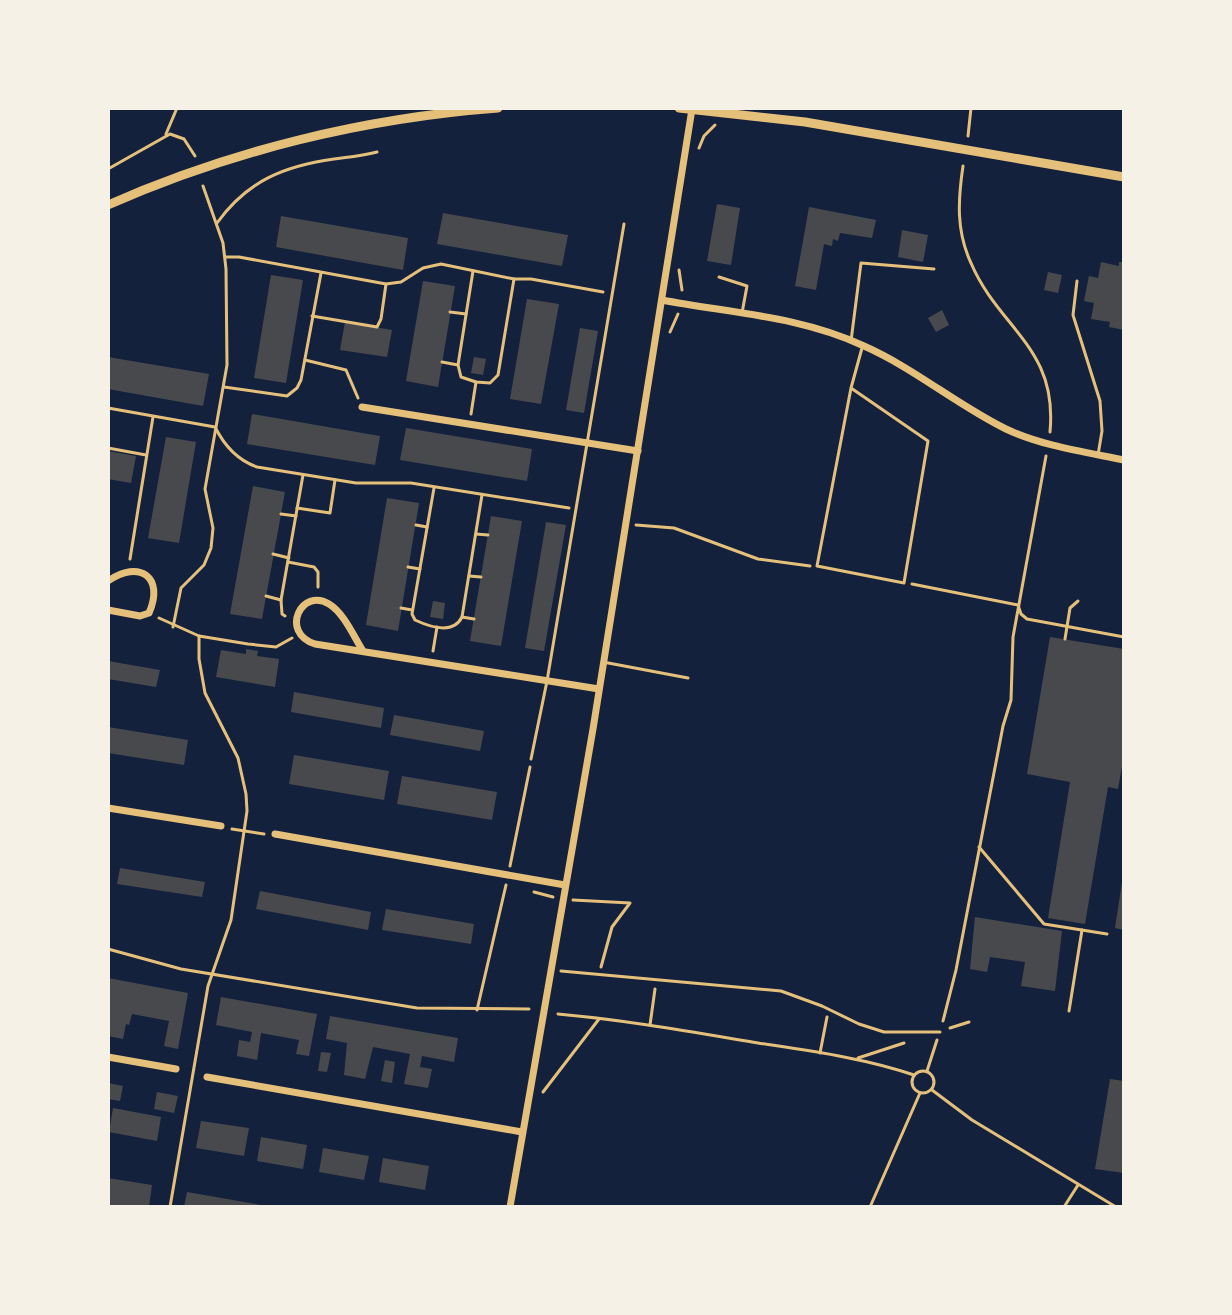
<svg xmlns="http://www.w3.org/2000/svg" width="1232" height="1315" viewBox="0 0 1232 1315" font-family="'Roboto Condensed',sans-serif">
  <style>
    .building { fill: #48494c }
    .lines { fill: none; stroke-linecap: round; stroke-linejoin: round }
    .path { stroke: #e5c07b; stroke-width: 3 }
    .service { stroke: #e5c07b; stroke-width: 3 }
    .minor { stroke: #e5c07b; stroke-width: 7 }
    .tertiary { stroke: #e5c07b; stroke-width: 9 }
  </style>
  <rect width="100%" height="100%" fill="#14213d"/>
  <!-- building -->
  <g class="building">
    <path d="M717,204L740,208L731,265L707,261Z"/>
    <path d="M809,207L876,220L872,238L840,233L838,241L833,239L832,246L824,244L816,290L795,286Z"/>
    <path d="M443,213L568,235L562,266L437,244Z"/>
    <path d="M281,216L408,238L403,270L276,247Z"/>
    <path d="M902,230L928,235L923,262L898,257Z"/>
    <path d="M1101,262L1119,266V262H1124V330L1109,327L1110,322L1091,319L1094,303L1084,301L1089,276L1098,278Z"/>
    <path d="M1048,272L1062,275L1058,293L1044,290Z"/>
    <path d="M271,275L303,280L286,383L254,378Z"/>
    <path d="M423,281L455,286L438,387L406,381Z"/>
    <path d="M527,299L559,304L541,404L510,399Z"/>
    <path d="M942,310L949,325L936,332L928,318Z"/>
    <path d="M345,322L392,330L387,357L340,350Z"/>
    <path d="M580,328L598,331L584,413L566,410Z"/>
    <path d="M108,357L209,374L203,406L108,389Z"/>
    <path d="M474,357L486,359L483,375L471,373Z"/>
    <path d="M252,414L380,436L375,465L247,444Z"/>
    <path d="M406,428L532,449L527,481L400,460Z"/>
    <path d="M166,437L196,442L179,543L148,538Z"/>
    <path d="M108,451L136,456L131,483L108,479Z"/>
    <path d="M253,486L285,492L262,619L230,614Z"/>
    <path d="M387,498L419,503L398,631L366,625Z"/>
    <path d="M491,516L522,521L501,646L470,641Z"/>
    <path d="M546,522L566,525L544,651L525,648Z"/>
    <path d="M433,601L445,603L443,619L430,617Z"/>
    <path d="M1050,637L1124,649V755L1118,789L1108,787L1085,924L1048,918L1070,782L1027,774Z"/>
    <path d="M246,649L258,651L257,656L279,659L275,687L216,677L221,650L246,654Z"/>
    <path d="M108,661L160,670L156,687L108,679Z"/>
    <path d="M294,692L384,708L381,728L291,712Z"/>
    <path d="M394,715L484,731L480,751L390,735Z"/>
    <path d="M108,727L188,740L184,765L108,753Z"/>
    <path d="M294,755L389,771L384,800L289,784Z"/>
    <path d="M402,776L497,792L492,820L397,804Z"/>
    <path d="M120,868L205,882L202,897L117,884Z"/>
    <path d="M1122,882H1124V930L1115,928Z"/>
    <path d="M260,891L371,912L368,930L256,909Z"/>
    <path d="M386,909L474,924L471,944L382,930Z"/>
    <path d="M975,917L1062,931L1055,991L1021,986L1025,962L990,957L987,972L970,969Z"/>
    <path d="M108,978L188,993L178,1049L164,1046L169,1021L132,1014L129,1025L126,1024L123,1039L108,1036Z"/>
    <path d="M221,997L317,1014L309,1056L296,1054L299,1040L261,1033L257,1060L237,1056L239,1040L250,1042L252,1032L216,1025Z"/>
    <path d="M330,1016L458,1038L454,1062L422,1056L420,1067L432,1069L428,1088L404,1084L410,1054L373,1047L365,1079L344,1075L347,1043L326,1039Z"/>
    <path d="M321,1052L331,1053L327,1072L318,1071Z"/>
    <path d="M385,1060L395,1062L392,1083L381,1081Z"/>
    <path d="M1110,1079L1124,1081V1173L1095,1169Z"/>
    <path d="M108,1083L123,1086L120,1101L108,1099Z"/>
    <path d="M157,1092L178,1096L174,1113L154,1109Z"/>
    <path d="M113,1108L161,1117L157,1141L109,1132Z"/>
    <path d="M201,1121L249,1128L244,1156L196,1148Z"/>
    <path d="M261,1137L307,1145L303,1169L257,1161Z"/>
    <path d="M323,1148L369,1156L364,1180L319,1172Z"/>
    <path d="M383,1158L429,1166L425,1190L379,1182Z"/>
    <path d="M108,1178L152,1185L149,1207H108Z"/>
    <path d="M187,1192L261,1205V1207H184Z"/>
  </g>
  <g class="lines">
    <!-- path -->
    <g class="path">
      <path d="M166,134L177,108"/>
      <path d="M968,136L971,108"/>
      <path d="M699,148L704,136L715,125"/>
      <path d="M963,166C958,200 956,231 971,263C999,329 1058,347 1050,432"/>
      <path d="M108,169L170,134L184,139L195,156"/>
      <path d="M217,223C247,181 284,166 334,159C349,157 362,156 377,152"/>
      <path d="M225,257H239L386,284L401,282L423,268L441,264L514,279H531L603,292"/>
      <path d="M679,270L682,290"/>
      <path d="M473,271L458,365L461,377L476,382L490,383L498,375L514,279"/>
      <path d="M450,312L466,314"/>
      <path d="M312,316L377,327L381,319L386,284"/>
      <path d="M670,332L678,314"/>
      <path d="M305,360L346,370L358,398"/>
      <path d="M442,362L458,365"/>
      <path d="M224,387L287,396L297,388L301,380L321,273"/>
      <path d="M108,408L215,427C224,445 237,460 257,467L356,483H411L569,508"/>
      <path d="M471,414L476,382"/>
      <path d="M108,448L146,455"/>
      <path d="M434,488L412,614L415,620C430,627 453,635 462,617L482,495"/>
      <path d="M297,508L330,513L335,480"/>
      <path d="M281,514L296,516"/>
      <path d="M416,525L427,527"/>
      <path d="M636,525L674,528L758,559L810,566"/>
      <path d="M476,534L488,535"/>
      <path d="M273,554L289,558"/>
      <path d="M130,559L153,417"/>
      <path d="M288,562L314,567L318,572V587"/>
      <path d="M408,567L420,569"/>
      <path d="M469,576L481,577"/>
      <path d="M912,584L1018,605L1021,614L1027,619L1124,637"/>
      <path d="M266,596L281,600"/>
      <path d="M401,608L412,610"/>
      <path d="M285,616L282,614L281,600L303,475"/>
      <path d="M462,617L474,619"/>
      <path d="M159,618L199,636L248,644L276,647L292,638"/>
      <path d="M173,627L181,588L204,565L211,548L213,528L205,489L227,365L226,269L223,243L203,186"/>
      <path d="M1065,639L1070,608L1078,601"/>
      <path d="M433,651L437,627"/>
      <path d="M232,829L264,834"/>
      <path d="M979,847L1044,924L1107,934"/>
      <path d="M510,866L530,767"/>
      <path d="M534,892L553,897"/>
      <path d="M573,900L630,903L612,927L601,967"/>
      <path d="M108,949L181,969L417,1008L529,1009"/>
      <path d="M477,1010L506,885"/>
      <path d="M1069,1011L1082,930"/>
      <path d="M558,1014C625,1020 692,1032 758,1043C811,1051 864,1058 914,1075"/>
      <path d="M943,1021L956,970L1003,726L1011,700L1013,637L1046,456"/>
      <path d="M650,1025L655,989"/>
      <path d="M950,1028L969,1022"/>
      <path d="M820,1053L827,1017"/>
      <path d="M858,1058L904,1043"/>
      <circle cx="923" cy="1082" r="11"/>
      <path d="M927,1071L937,1040"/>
      <path d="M932,1090L972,1120L1116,1207"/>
      <path d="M543,1092L599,1019"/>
      <path d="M170,1207L208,986L231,920L247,811L246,794L238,758L205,693L199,659V636"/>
      <path d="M870,1207L920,1093"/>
      <path d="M1064,1207L1078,1185"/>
    </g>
    <!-- service -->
    <g class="service">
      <path d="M719,277L747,286L742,313"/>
      <path d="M1077,281L1073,315L1100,401L1102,431L1098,455"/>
      <path d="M851,341L861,263L934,269"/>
      <path d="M851,388L928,441L904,583L817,566L851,388L862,348"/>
      <path d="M603,662L688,678"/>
      <path d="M531,759L547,681L624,224"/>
      <path d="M561,971L781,991L822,1006L859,1024L884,1032H940"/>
    </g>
    <!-- minor -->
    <g class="minor">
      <path d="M662,300C730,313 800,316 864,346C914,368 957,405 1006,429C1042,446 1085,452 1124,460"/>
      <path d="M362,407L638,451"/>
      <path d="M108,581C139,559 165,577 149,613L140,616L108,610"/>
      <path d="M363,651C354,637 344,613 329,604C302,587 279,632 315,644L599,689"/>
      <path d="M108,808L221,826"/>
      <path d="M275,834L565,885"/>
      <path d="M108,1057L176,1069"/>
      <path d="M207,1077L522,1132"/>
      <path d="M510,1207L593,729L692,109"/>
    </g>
    <!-- tertiary -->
    <g class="tertiary">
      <path d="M679,108L805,122L1124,177"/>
      <path d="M108,205C230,151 364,118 498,108"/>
    </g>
  </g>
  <!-- border -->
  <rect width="1232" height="1315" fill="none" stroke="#f6f1e7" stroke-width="220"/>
</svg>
